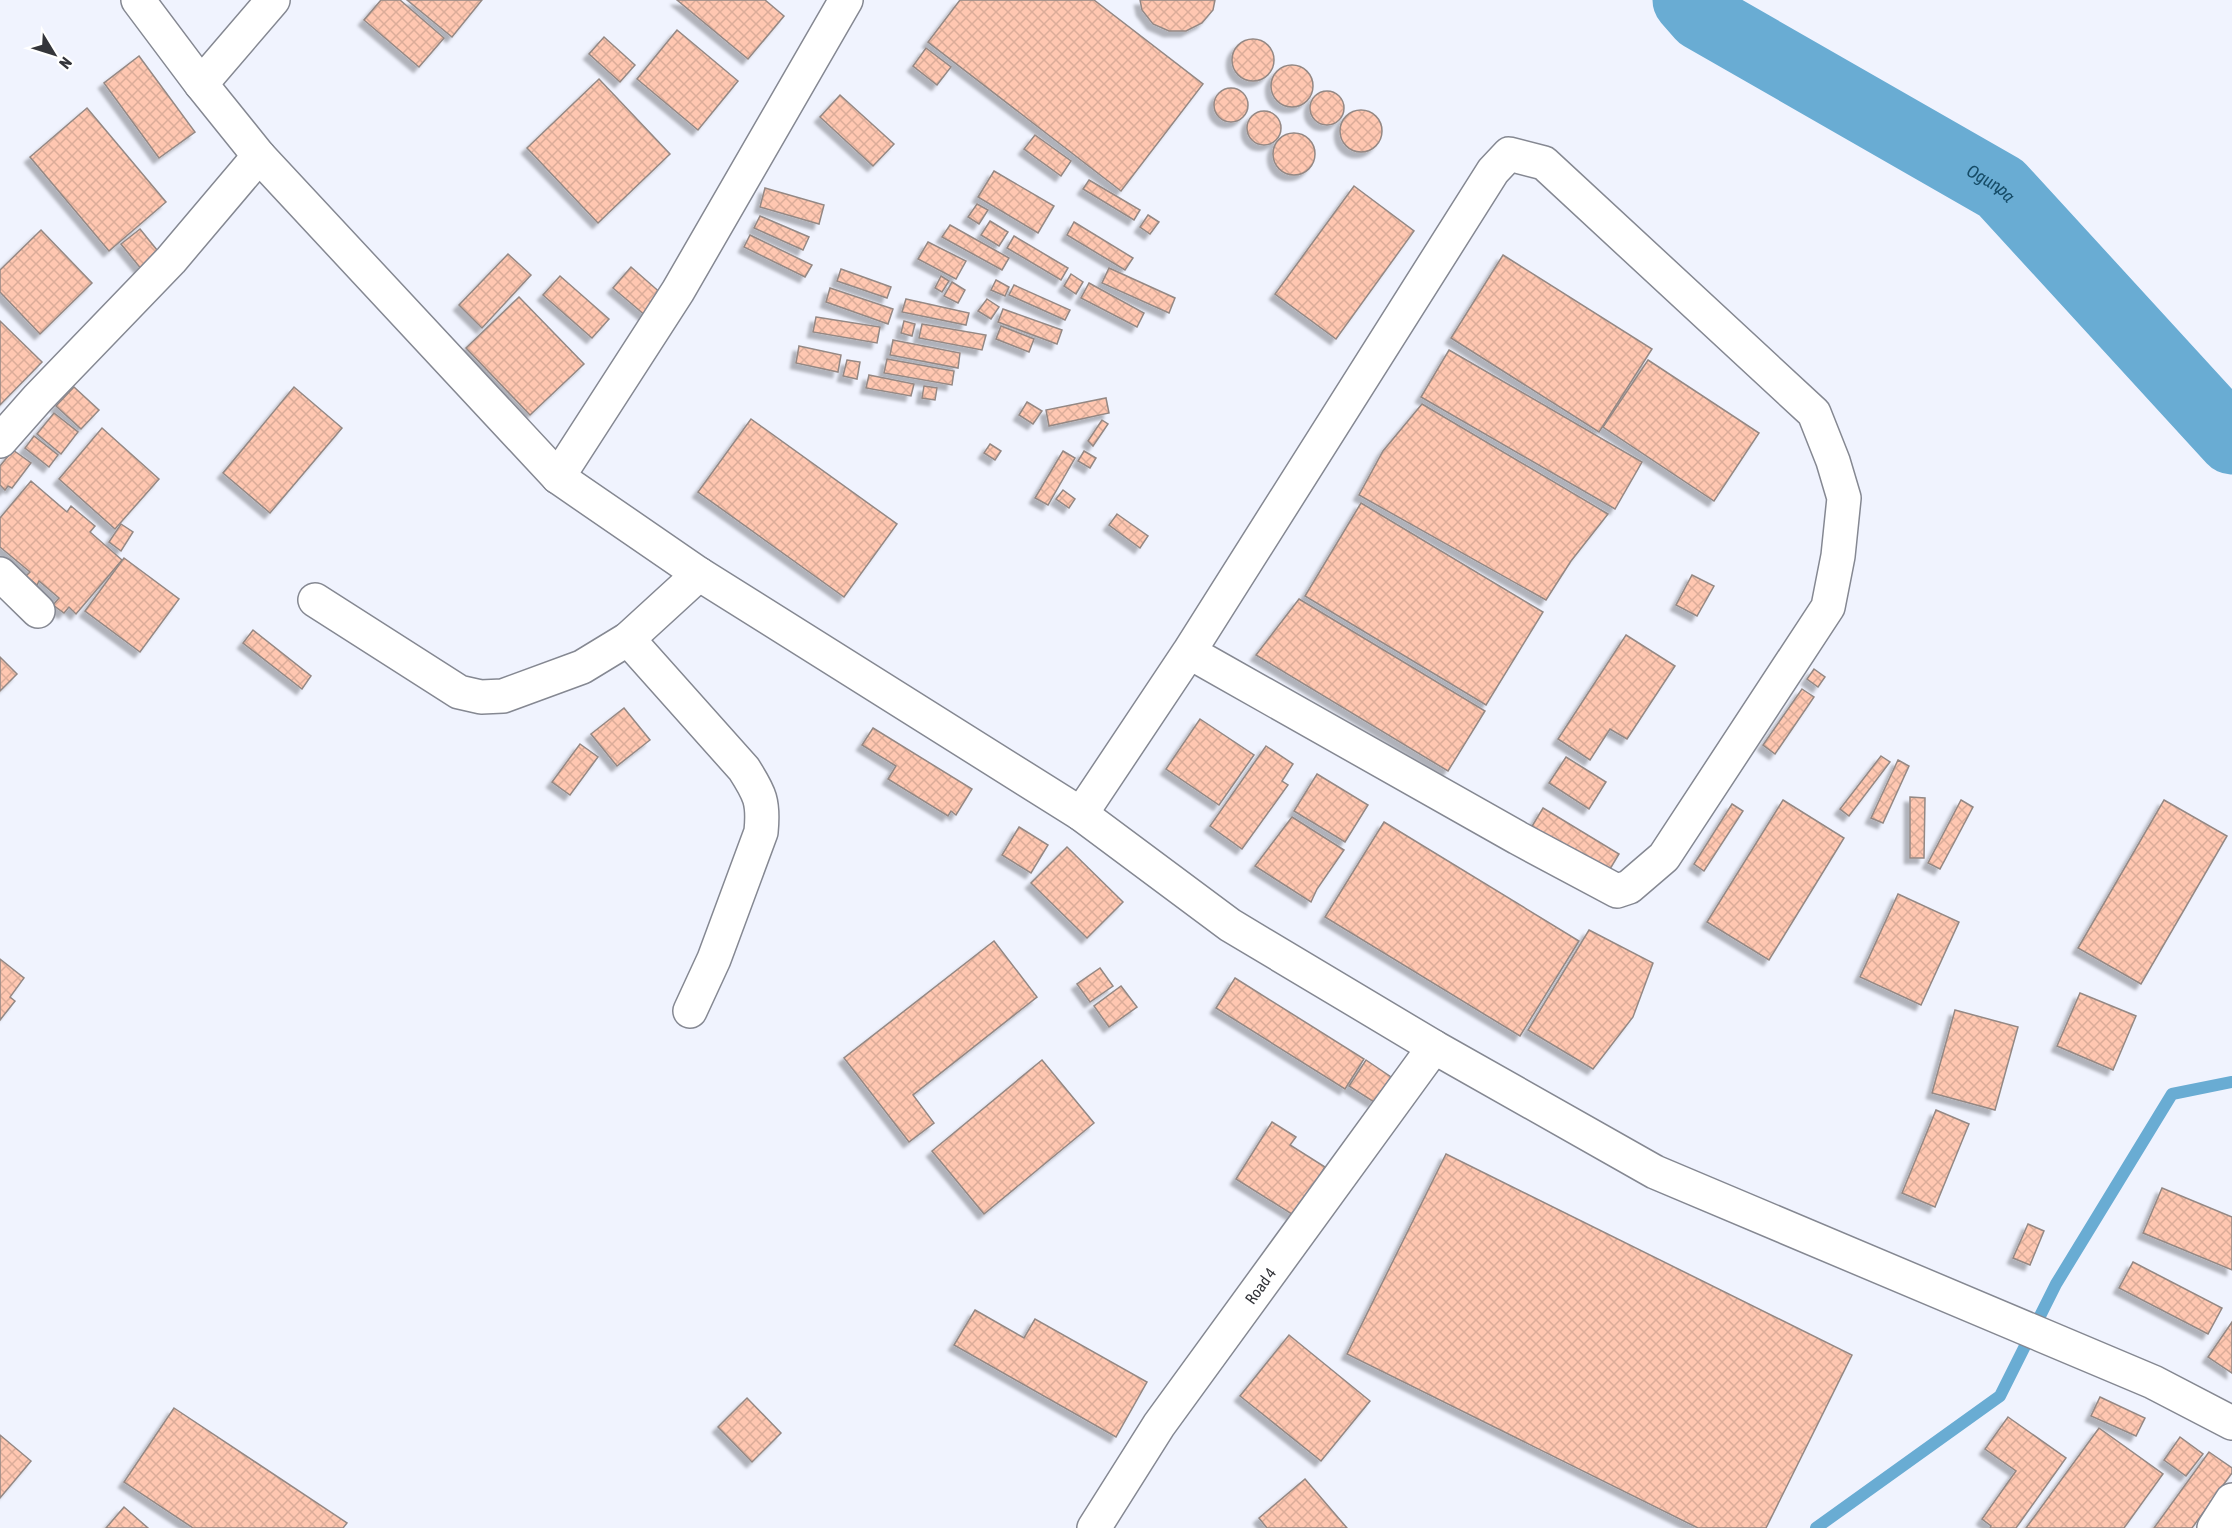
<svg xmlns="http://www.w3.org/2000/svg" width="2232" height="1528" viewBox="0 0 2232 1528" font-family="'Asap Condensed',sans-serif">
  <style>
    .lines { fill: none; stroke-linecap: round; stroke-linejoin: round }
    .stream { stroke: #69acd3; stroke-width: 12 }
    .river { stroke: #69acd3; stroke-width: 69 }
    .building { fill: url(#building-cross-hatch); stroke: #948884; stroke-width: 1.5; filter: url(#shadow) }
    .minor-casing { stroke: #858892; stroke-width: 36 }
    .minor { stroke: #fff; stroke-width: 33 }
    .labels { text-anchor: middle; stroke-width: 5; stroke-linejoin: round; paint-order: stroke }
    .street-label { font-size: 16px; fill: #34353a; stroke: #fff }
    .water-label { font-size: 18px; font-style: italic; fill: #164c67; stroke: #fff }
  </style>
  <defs>
    <pattern id="building-cross-hatch" width="8" height="8" patternUnits="userSpaceOnUse" patternTransform="scale(1.5)"><rect width="8" height="8" fill="#ffc7b1"/><path d="M0 0l8 8M0 8l8-8" fill="none" stroke="#dbac99"/></pattern>
    <filter id="shadow"><feDropShadow dx="-5.5" dy="5.5" stdDeviation="1.5" flood-color="#0004"/></filter>
  </defs>
  <rect width="100%" height="100%" fill="#f0f3fe"/>
  <g class="lines">
    <!-- stream -->
    <path class="stream" d="M1816,1528L2000,1396L2056,1284L2172,1094L2232,1082"/>
    <!-- river -->
    <path class="river" id="s1" d="M1687,0L1701,16L2001,188L2232,440"/>
  </g>
  <!-- building -->
  <g class="building">
    <path d="M381,0H400L444,38L419,67L364,20Z"/>
    <path d="M407,0H482L452,37Z"/>
    <path d="M677,0H765L784,16L748,59Z"/>
    <path d="M960,0H1094L1203,84L1121,191L928,42Z"/>
    <path d="M1140,0H1215L1213,10L1202,23L1186,31H1169L1153,24L1142,10Z"/>
    <path d="M677,30L738,81L698,130L637,79Z"/>
    <path d="M604,37L635,65L620,82L589,54Z"/>
    <circle cx="1253" cy="60" r="21"/>
    <path d="M926,48L951,67L937,85L913,66Z"/>
    <path d="M139,56L195,132L159,158L104,83Z"/>
    <circle cx="1292" cy="86" r="21"/>
    <path d="M599,79L670,154L598,223L527,148Z"/>
    <circle cx="1231" cy="105" r="17"/>
    <circle cx="1327" cy="108" r="17"/>
    <path d="M840,95L894,144L873,166L820,117Z"/>
    <path d="M87,108L166,202L109,251L30,157Z"/>
    <circle cx="1361" cy="131" r="21"/>
    <circle cx="1264" cy="128" r="17"/>
    <circle cx="1294" cy="154" r="21"/>
    <path d="M1035,135L1071,161L1061,176L1024,149Z"/>
    <path d="M994,171L1054,206L1038,233L978,197Z"/>
    <path d="M1089,180L1140,210L1134,220L1083,189Z"/>
    <path d="M1354,186L1414,231L1336,339L1275,294Z"/>
    <path d="M765,188L824,205L819,224L760,207Z"/>
    <path d="M977,204L988,210L979,224L968,217Z"/>
    <path d="M1148,215L1159,222L1150,234L1140,227Z"/>
    <path d="M760,216L809,237L803,250L754,228Z"/>
    <path d="M990,221L1008,232L999,246L981,235Z"/>
    <path d="M1074,222L1133,258L1125,270L1067,235Z"/>
    <path d="M950,225L1009,258L1002,270L942,237Z"/>
    <path d="M140,229L161,255L142,270L121,244Z"/>
    <path d="M41,230L92,283L40,334L0,292V270Z"/>
    <path d="M750,235L812,265L805,277L744,247Z"/>
    <path d="M1014,236L1068,268L1061,280L1007,248Z"/>
    <path d="M928,242L966,261L956,279L918,259Z"/>
    <path d="M508,254L531,275L482,328L459,305Z"/>
    <path d="M1503,255L1652,349L1599,432L1451,338Z"/>
    <path d="M631,267L663,295L646,316L613,288Z"/>
    <path d="M1109,268L1175,298L1169,313L1102,283Z"/>
    <path d="M841,269L891,287L887,298L837,281Z"/>
    <path d="M1071,274L1083,282L1076,294L1064,286Z"/>
    <path d="M560,276L609,319L592,338L543,295Z"/>
    <path d="M941,276L949,281L942,292L935,288Z"/>
    <path d="M996,280L1009,287L1005,296L991,290Z"/>
    <path d="M952,282L965,290L958,303L944,296Z"/>
    <path d="M1089,283L1144,313L1137,327L1081,298Z"/>
    <path d="M1014,285L1070,310L1065,320L1009,295Z"/>
    <path d="M830,288L893,309L888,324L826,302Z"/>
    <path d="M519,297L584,364L530,415L466,348Z"/>
    <path d="M906,299L969,313L966,325L902,312Z"/>
    <path d="M987,299L999,307L991,319L978,311Z"/>
    <path d="M1003,309L1062,330L1057,344L998,322Z"/>
    <path d="M816,317L880,327L877,343L813,332Z"/>
    <path d="M0,321L42,362L0,405Z"/>
    <path d="M904,321L915,324L912,336L901,333Z"/>
    <path d="M922,324L986,335L982,350L919,338Z"/>
    <path d="M1001,326L1034,339L1029,352L996,339Z"/>
    <path d="M893,340L960,353L958,368L890,355Z"/>
    <path d="M799,346L841,355L838,372L796,363Z"/>
    <path d="M1449,350L1642,462L1615,509L1421,397Z"/>
    <path d="M887,359L954,371L952,385L884,373Z"/>
    <path d="M847,360L860,362L857,379L843,376Z"/>
    <path d="M1648,360L1759,433L1714,501L1603,427Z"/>
    <path d="M869,375L914,384L911,396L866,388Z"/>
    <path d="M924,386L937,388L935,400L922,398Z"/>
    <path d="M74,387L99,410L81,429L56,406Z"/>
    <path d="M294,387L342,428L270,513L223,473Z"/>
    <path d="M1106,398L1109,413L1049,426L1046,410Z"/>
    <path d="M1027,402L1042,411L1033,424L1019,415Z"/>
    <path d="M1422,404L1608,514L1571,561L1546,600L1359,495L1383,451Z"/>
    <path d="M54,413L78,432L61,454L37,434Z"/>
    <path d="M751,419L897,524L844,597L698,492Z"/>
    <path d="M1102,420L1108,424L1093,446L1088,441Z"/>
    <path d="M102,428L159,479L115,529L59,479Z"/>
    <path d="M34,436L58,455L49,467L25,448Z"/>
    <path d="M990,444L1001,451L995,460L984,453Z"/>
    <path d="M13,450L31,463L12,488L8,486L5,490L0,485V466Z"/>
    <path d="M1063,451L1075,458L1048,505L1035,498Z"/>
    <path d="M1084,451L1096,458L1090,468L1078,461Z"/>
    <path d="M31,481L67,512L71,506L95,526L90,532L122,560L76,614L69,607L64,613L53,605L59,598L39,581L37,585L26,576L30,572L0,547V518Z"/>
    <path d="M1063,490L1075,499L1069,508L1056,499Z"/>
    <path d="M1361,503L1543,612L1486,705L1305,596Z"/>
    <path d="M1117,514L1148,536L1140,548L1109,525Z"/>
    <path d="M121,524L133,532L121,551L109,542Z"/>
    <path d="M124,558L179,599L140,652L85,611Z"/>
    <path d="M1692,575L1714,586L1697,616L1676,605Z"/>
    <path d="M1299,599L1485,711L1448,771L1256,655Z"/>
    <path d="M253,630L311,676L302,689L243,643Z"/>
    <path d="M1626,635L1675,666L1627,739L1610,729L1590,760L1558,739Z"/>
    <path d="M0,657L17,674L0,691Z"/>
    <path d="M1814,669L1825,677L1818,687L1807,679Z"/>
    <path d="M1802,689L1814,697L1775,754L1763,745Z"/>
    <path d="M624,708L650,740L617,766L591,734Z"/>
    <path d="M1200,719L1254,755L1219,805L1166,769Z"/>
    <path d="M873,728L972,789L956,815L951,811L948,816L888,779L896,766L862,745Z"/>
    <path d="M580,744L598,757L570,795L552,782Z"/>
    <path d="M1266,746L1293,764L1282,781L1288,785L1242,849L1210,826Z"/>
    <path d="M1881,756L1890,762L1849,816L1840,809Z"/>
    <path d="M1566,757L1606,782L1589,809L1549,783Z"/>
    <path d="M1898,760L1909,766L1883,823L1871,818Z"/>
    <path d="M1317,774L1368,805L1345,842L1294,811Z"/>
    <path d="M1910,797L1925,798L1924,858H1910Z"/>
    <path d="M1783,800L1844,838L1769,960L1707,922Z"/>
    <path d="M1961,800L1973,807L1940,869L1928,863Z"/>
    <path d="M2164,800L2227,836L2141,984L2078,948Z"/>
    <path d="M1732,804L1743,811L1704,871L1694,864Z"/>
    <path d="M1543,808L1619,854L1607,874L1531,828Z"/>
    <path d="M1292,817L1344,850L1317,889L1311,902L1255,866Z"/>
    <path d="M1384,822L1579,941L1520,1036L1325,917Z"/>
    <path d="M1019,827L1048,845L1031,873L1002,855Z"/>
    <path d="M1067,847L1123,902L1087,938L1031,883Z"/>
    <path d="M1898,894L1959,922L1921,1005L1860,977Z"/>
    <path d="M1589,930L1653,963L1633,1017L1593,1069L1528,1030Z"/>
    <path d="M994,941L1037,997L913,1095L934,1123L909,1142L844,1058Z"/>
    <path d="M0,959L24,978L10,997L15,1001L0,1020Z"/>
    <path d="M1100,968L1113,986L1090,1002L1077,984Z"/>
    <path d="M1235,978L1364,1059L1345,1089L1216,1008Z"/>
    <path d="M1121,986L1137,1007L1109,1027L1094,1006Z"/>
    <path d="M2080,993L2136,1016L2113,1070L2057,1046Z"/>
    <path d="M1955,1010L2018,1027L1995,1110L1932,1093Z"/>
    <path d="M1042,1060L1094,1123L984,1214L932,1151Z"/>
    <path d="M1366,1060L1391,1077L1374,1102L1349,1086Z"/>
    <path d="M1936,1110L1969,1124L1935,1207L1902,1193Z"/>
    <path d="M1272,1122L1296,1137L1290,1145L1325,1167L1295,1216L1236,1179Z"/>
    <path d="M1446,1154L1852,1355L1766,1528H1698L1347,1354Z"/>
    <path d="M2162,1188L2232,1217V1270L2143,1233Z"/>
    <path d="M2028,1224L2044,1231L2030,1265L2013,1258Z"/>
    <path d="M2133,1262L2222,1308L2208,1334L2119,1288Z"/>
    <path d="M975,1310L1024,1338L1035,1319L1147,1382L1116,1437L954,1345Z"/>
    <path d="M2232,1322V1373L2208,1357Z"/>
    <path d="M1289,1335L1370,1401L1321,1461L1240,1396Z"/>
    <path d="M2100,1397L2145,1418L2136,1436L2091,1416Z"/>
    <path d="M747,1398L781,1433L752,1462L718,1427Z"/>
    <path d="M174,1408L347,1523L343,1528H193L124,1482Z"/>
    <path d="M2008,1417L2066,1458L2016,1528H1990L1991,1526L1982,1519L2016,1471L1985,1449Z"/>
    <path d="M2099,1428L2163,1474L2124,1528H2026Z"/>
    <path d="M0,1435L31,1461L0,1498Z"/>
    <path d="M2180,1437L2203,1454L2186,1476L2164,1460Z"/>
    <path d="M2209,1452L2232,1468V1473L2192,1528H2154Z"/>
    <path d="M1305,1479L1347,1528H1267L1259,1518Z"/>
    <path d="M124,1507L148,1528H106Z"/>
  </g>
  <g class="lines">
    <defs>
      <g id="minor">
        <path d="M138,0L201,84L259,156L558,477L699,574L1081,814L1230,925L1434,1047L1655,1172L2153,1382L2232,1423"/>
        <path d="M201,84L273,0"/>
        <path d="M0,441L38,398L171,260L259,156"/>
        <path d="M558,477L678,291L846,0"/>
        <path d="M0,574L38,611"/>
        <path d="M315,600L459,692L481,697L503,696L582,667L628,639L699,574"/>
        <path d="M628,639L744,769C760,794 764,802 761,832L714,959L690,1011"/>
        <path d="M1081,814L1189,652L1493,171L1509,154L1544,163L1814,413L1833,461L1844,498L1838,556L1828,607L1664,857L1629,887L1617,891L1518,838L1189,652"/>
        <path id="s2" d="M1094,1528L1159,1425L1434,1047"/>
        <path d="M2214,1528L2232,1500"/>
      </g>
    </defs>
    <!-- minor casing -->
    <use href="#minor" class="minor-casing"/>
    <!-- minor -->
    <use href="#minor" class="minor"/>
  </g>
  <g class="labels">
    <!-- street labels -->
    <g class="street-label">
      <text dy="6" stroke="none"><textPath href="#s2" startOffset="294">Road 4</textPath></text>
    </g>
    <!-- water labels -->
    <g class="water-label">
      <text dy="6" stroke="none"><textPath href="#s1" startOffset="356">Ogunpa</textPath></text>
    </g>
  </g>
  <!-- north arrow -->
  <g transform="translate(54 54) rotate(128)" stroke="#ffffff" stroke-width="4.5" paint-order="stroke">
  <path d="M0-4.5L10 22L0 15L-10 22Z" fill="#34353a"/>
  <text y="-9" font-size="16" font-weight="bold" text-anchor="middle" fill="#34353a">N</text>
  </g>
</svg>
